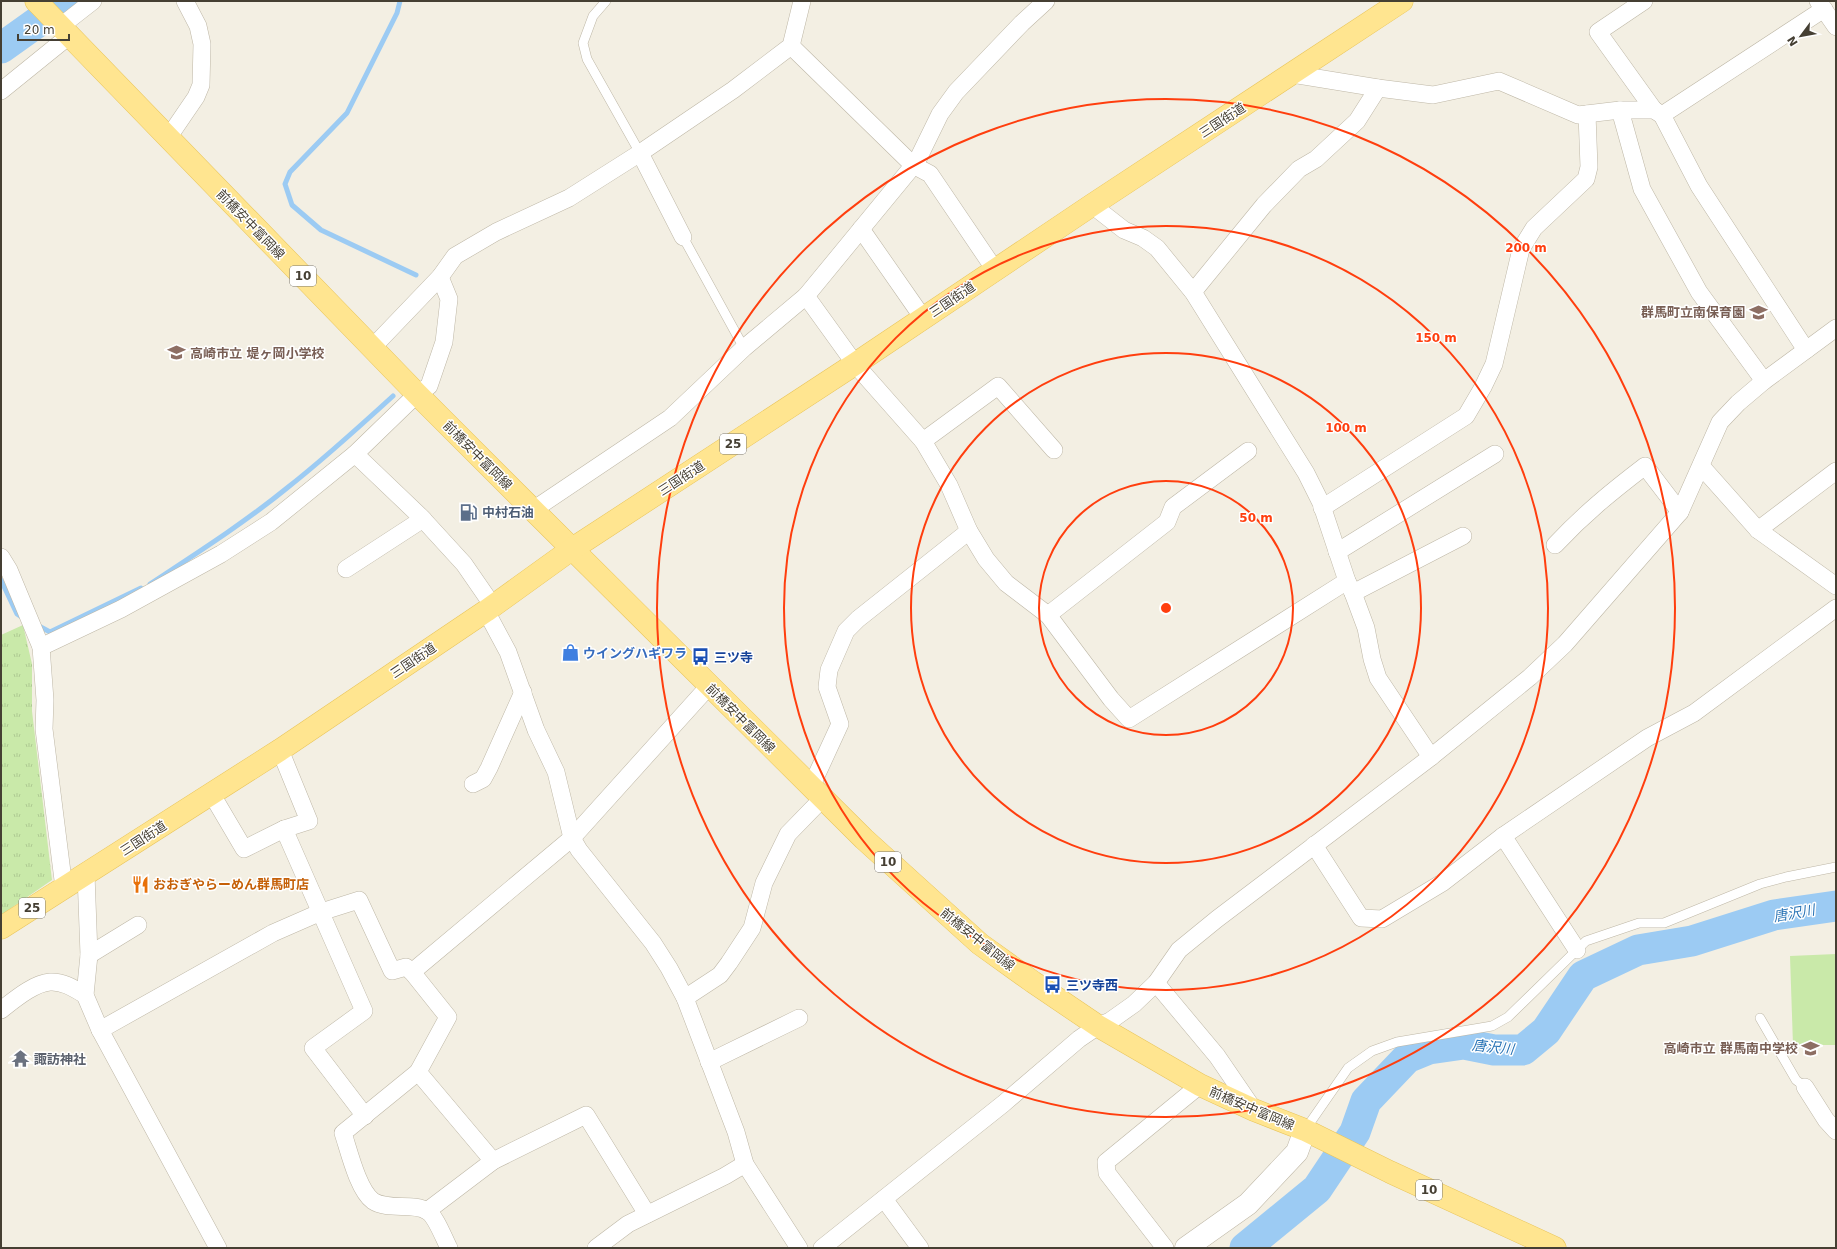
<svg xmlns="http://www.w3.org/2000/svg" width="1837" height="1249" viewBox="0 0 1837 1249" font-family="'DejaVu Sans','Noto Sans JP',sans-serif">
  <style>
    .grass { fill: url(#grass-tufts) }
    .garden { fill: #c9e9a9 }
    .lines { fill: none; stroke-linecap: round; stroke-linejoin: round }
    .stream { stroke: #9ccbf3; stroke-width: 5 }
    .river { stroke: #9ccbf3; stroke-width: 31 }
    .service-casing { stroke: #beb7a6; stroke-width: 10 }
    .minor-casing { stroke: #beb7a6; stroke-width: 18 }
    .tertiary-casing { stroke: #beb7a6; stroke-width: 23 }
    .primary-casing { stroke: #e9c55b; stroke-width: 23 }
    .service { stroke: #fff; stroke-width: 9 }
    .minor { stroke: #fff; stroke-width: 17 }
    .tertiary { stroke: #fff; stroke-width: 22 }
    .primary { stroke: #ffe590; stroke-width: 22 }
    .ring { fill: none; stroke: #ff3e0e; stroke-width: 2 }
    .labels { text-anchor: middle; stroke-width: 3; stroke-linejoin: round; paint-order: stroke }
    .shield { fill: #fff; stroke: #7d7970; stroke-width: 1 }
    .shield-label { font-size: 12px; font-weight: bold; fill: #453f33 }
    .street-label { font-size: 13px; fill: #453f33; stroke: #fff }
    .education-label { font-size: 13px; font-weight: bold; fill: #785e54; stroke: #fff; text-anchor: end }
    .service-label { font-size: 13px; font-weight: bold; fill: #4e5e75; stroke: #fff; text-anchor: start }
    .shop-label { font-size: 13px; font-weight: bold; fill: #366cbe; stroke: #fff; text-anchor: start }
    .transit-label { font-size: 13px; font-weight: bold; fill: #164399; stroke: #fff; text-anchor: start }
    .food-label { font-size: 13px; font-weight: bold; fill: #c56008; stroke: #fff; text-anchor: start }
    .worship-label { font-size: 13px; font-weight: bold; fill: #5b616d; stroke: #fff; text-anchor: start }
    .water-label { font-size: 14px; font-style: italic; fill: #2873b5; stroke: #fff }
    .centre { fill: #ff3e0e; stroke: #fff; stroke-width: 2 }
    .ring-label { font-size: 12px; text-anchor: middle; font-weight: bold; fill: #ff3e0e; stroke: #fff; stroke-width: 3; stroke-linejoin: round; paint-order: stroke }
  </style>
  <defs>
    <pattern id="grass-tufts" width="24" height="20" patternUnits="userSpaceOnUse"><rect width="24" height="20" fill="#c9e9a9"/><path d="M3 7l-1-3M5 7V3M7 7l1-3M15 17l-1-3M17 17v-4M19 17l1-3" fill="none" stroke="#aec992"/></pattern>
  </defs>
  <rect width="100%" height="100%" fill="#f3efe3"/>
  <!-- grass -->
  <path class="grass" d="M23,625L32,664V711L52,880L1,915V635Z"/>
  <!-- garden -->
  <path class="garden" d="M1836,954V1045H1793L1790,956Z"/>
  <g class="lines">
    <!-- stream -->
    <g class="stream">
      <path d="M400,1L397,13L347,113L290,172L285,184L292,205L321,230L416,275"/>
      <path d="M1,580L17,614L23,618"/>
      <path d="M150,584C197,553 244,523 287,488C324,459 358,428 393,396"/>
      <path d="M37,625L50,632L141,588"/>
    </g>
    <!-- river -->
    <g class="river">
      <path d="M1,48L67,1"/>
      <path d="M1245,1248L1317,1189L1355,1132L1366,1101L1407,1058L1429,1049L1464,1044L1494,1050H1523L1546,1031L1583,976L1638,950L1692,941L1774,915L1836,906"/>
    </g>
    <defs>
      <g id="service">
        <path d="M606,1L593,16L583,43L587,59L640,153"/>
        <path d="M683,237L744,348"/>
        <path d="M1760,1018L1796,1080L1805,1087"/>
        <path d="M1305,1130L1348,1068L1372,1051L1397,1042L1492,1026L1508,1017L1586,941L1639,923H1664L1760,884L1786,877L1836,867"/>
      </g>
      <g id="minor">
        <path d="M1644,1L1598,32L1654,110"/>
        <path d="M1818,1L1836,27"/>
        <path d="M61,26L93,1"/>
        <path d="M791,46L913,165L930,174L995,270"/>
        <path d="M1292,74L1378,88L1433,95L1499,81L1578,115L1620,110H1654L1662,115L1824,9"/>
        <path d="M1,91L69,36"/>
        <path d="M1620,110L1642,189L1699,292L1764,381"/>
        <path d="M1662,115L1699,186L1806,350"/>
        <path d="M168,138L196,97L201,85L202,44L198,26L185,1"/>
        <path d="M640,153L683,237"/>
        <path d="M1092,205L1124,230L1143,238L1157,248L1193,292L1306,473L1321,503L1347,581L1353,593L1366,628L1372,659L1378,678L1431,757"/>
        <path d="M861,229L923,318"/>
        <path d="M1193,292L1264,205L1299,169L1316,159L1357,121L1378,88"/>
        <path d="M806,296L855,364L923,441L949,485L969,531L986,559L1006,583L1048,615L1111,699L1129,719L1347,581"/>
        <path d="M372,348L440,277L455,256L496,232L569,198L640,153L733,90L791,46L802,1"/>
        <path d="M923,441L998,386L1054,450"/>
        <path d="M355,454L421,517L464,564L493,606"/>
        <path d="M1701,466L1758,530L1836,586"/>
        <path d="M1322,508L1466,416L1483,387L1494,364L1521,249L1534,228L1586,179L1589,167L1587,114"/>
        <path d="M533,510L670,418L744,348L806,296L917,161L940,114L956,92L1022,23L1046,1"/>
        <path d="M1758,530L1836,471"/>
        <path d="M1555,545C1584,514 1611,492 1645,466L1680,512"/>
        <path d="M1337,552L1495,454"/>
        <path d="M1,557L9,570L41,647L45,700L44,729L64,888"/>
        <path d="M346,569L423,519"/>
        <path d="M1353,593L1463,536"/>
        <path d="M486,611L508,652L536,730L556,772L572,838L579,850L653,943L669,968L685,998L736,1132L745,1164L799,1248"/>
        <path d="M1048,615L1167,522L1173,507L1248,451"/>
        <path d="M41,647L121,609L221,554L271,522L355,454L417,394L429,386L444,342L449,299L440,277"/>
        <path d="M473,784L483,779L489,768L523,692"/>
        <path d="M811,787L840,724L827,687L829,670L846,631L858,619L969,531"/>
        <path d="M211,793L244,849L284,829L309,821L280,750"/>
        <path d="M284,829L364,1011L313,1048L365,1116"/>
        <path d="M1503,836L1577,950"/>
        <path d="M1314,845L1361,918L1382,919L1442,883L1503,836L1647,738L1694,713L1836,608"/>
        <path d="M86,874L89,955L85,995L100,1030L218,1248"/>
        <path d="M89,955L138,925"/>
        <path d="M412,972L572,838L709,686"/>
        <path d="M1156,983L1217,1056L1254,1110"/>
        <path d="M685,998L720,975L729,963L752,928L764,883L788,834L822,799"/>
        <path d="M1,1010C14,1000 34,983 50,982C63,981 75,989 85,995"/>
        <path d="M100,1030L273,933L321,912L359,900L392,971L406,967L412,972L448,1017L418,1072L343,1133C349,1151 358,1190 373,1201C388,1211 414,1202 427,1211C436,1216 444,1239 449,1248"/>
        <path d="M709,1062L799,1018"/>
        <path d="M418,1072L493,1161"/>
        <path d="M1805,1087L1826,1120L1836,1131"/>
        <path d="M884,1199L920,1248"/>
        <path d="M427,1211L493,1161L586,1115L647,1214"/>
        <path d="M596,1248L628,1224L725,1176L745,1164"/>
        <path d="M822,1248L1003,1104L1079,1039L1098,1026L1110,1021L1134,1004L1156,983L1179,950L1217,919L1431,757L1530,677L1565,644L1680,512L1720,422L1738,403L1764,381L1836,328"/>
        <path d="M1165,1248L1107,1173L1106,1162L1200,1085"/>
      </g>
      <path id="tertiary" d="M1186,1248L1248,1204L1297,1152L1305,1130"/>
      <g id="primary">
        <path d="M36,1L417,394L533,510L864,839L980,944L1033,982L1098,1026L1200,1085L1254,1110L1305,1130L1390,1172L1555,1248"/>
        <path d="M1,928L280,750L486,611L572,549L855,364L1092,205L1402,1"/>
      </g>
    </defs>
    <!-- service casing -->
    <use href="#service" class="service-casing"/>
    <!-- minor casing -->
    <use href="#minor" class="minor-casing"/>
    <!-- tertiary casing -->
    <use href="#tertiary" class="tertiary-casing"/>
    <!-- primary casing -->
    <use href="#primary" class="primary-casing"/>
    <!-- service -->
    <use href="#service" class="service"/>
    <!-- minor -->
    <use href="#minor" class="minor"/>
    <!-- tertiary -->
    <use href="#tertiary" class="tertiary"/>
    <!-- primary -->
    <use href="#primary" class="primary"/>
  </g>
  <!-- distance rings -->
  <g class="ring">
    <circle cx="1166" cy="608" r="127"/>
    <circle cx="1166" cy="608" r="255"/>
    <circle cx="1166" cy="608" r="382"/>
    <circle cx="1166" cy="608" r="509"/>
  </g>
  <!-- icons -->
  <defs>
    <symbol id="school-bare" viewBox="-9 -9 18 18"><path d="M0-5L7-2L0 1L-7-2ZM-4 1L0 2.5L4 1V4Q0 6-4 4Z" fill="#8d6e63" stroke="#fff" stroke-width="2.5" paint-order="stroke"/></symbol>
    <symbol id="fuel-bare" viewBox="-9 -9 18 18"><path d="M-5.5-6h7V0h2V4h1.3V-2.5L3-4.5l.8-.8L6-3V5H2.5V1h-1V6h-7ZM-4.2-4.7v3.2H.2V-4.7Z" fill="#5c6f8a" stroke="#fff" stroke-width="2.5" paint-order="stroke"/></symbol>
    <symbol id="shop-bare" viewBox="-9 -9 18 18"><path d="M-5-2.5h2.3a2.7 3.5 0 0 1 5.4 0H5L5.5 6h-11ZM-1.5-2.5h3a1.5 2.3 0 0 0-3 0Z" fill="#3f7fe0" stroke="#fff" stroke-width="2.5" paint-order="stroke"/></symbol>
    <symbol id="bus-bare" viewBox="-9 -9 18 18"><path d="M-5-6H5V4H4V6H2V4H-2V6H-4V4H-5ZM-3.5-4V0h7V-4ZM-3.5 1.2v1.5H-2V1.2ZM2 1.2v1.5H3.5V1.2Z" fill="#1a4fb4" stroke="#fff" stroke-width="2.5" paint-order="stroke"/></symbol>
    <symbol id="restaurant-bare" viewBox="-9 -9 18 18"><path d="M-5-6h1v4h1v-4h1v4h1v-4h1v5L-1.5 .5V6h-2V.5L-5-1ZM5-6V6H3V1.5H1.5Q1.5-4 5-6Z" fill="#e8710a" stroke="#fff" stroke-width="2.5" paint-order="stroke"/></symbol>
    <symbol id="temple-bare" viewBox="-9 -9 18 18"><path d="M0-6L5-2H3V0L6.5 2.5H4V6H1.5V3h-3V6H-4V2.5H-6.5L-3 0V-2H-5Z" fill="#6b7280" stroke="#fff" stroke-width="2.5" paint-order="stroke"/></symbol>
  </defs>
  <g fill-rule="evenodd">
    <use href="#school-bare" x="1746" y="300" width="25" height="25"/>
    <use href="#school-bare" x="164" y="340" width="25" height="25"/>
    <use href="#fuel-bare" x="456" y="500" width="25" height="25"/>
    <use href="#shop-bare" x="558" y="640" width="25" height="25"/>
    <use href="#bus-bare" x="688" y="644" width="25" height="25"/>
    <use href="#restaurant-bare" x="128" y="872" width="25" height="25"/>
    <use href="#bus-bare" x="1040" y="972" width="25" height="25"/>
    <use href="#school-bare" x="1798" y="1036" width="25" height="25"/>
    <use href="#temple-bare" x="8" y="1046" width="25" height="25"/>
  </g>
  <g class="labels">
    <!-- shield labels -->
    <g class="shield">
      <rect x="290" y="266" width="26" height="20" rx="3"/>
      <rect x="720" y="434" width="26" height="20" rx="3"/>
      <rect x="875" y="852" width="26" height="20" rx="3"/>
      <rect x="19" y="898" width="26" height="20" rx="3"/>
      <rect x="1416" y="1180" width="26" height="20" rx="3"/>
    </g>
    <g class="shield-label">
      <text x="303" y="280">10</text>
      <text x="733" y="448">25</text>
      <text x="888" y="866">10</text>
      <text x="32" y="912">25</text>
      <text x="1429" y="1194">10</text>
    </g>
    <!-- street labels -->
    <g class="street-label">
      <text transform="translate(1222 120) rotate(-33)" y="5">三国街道</text>
      <text transform="translate(251 224) rotate(46)" y="5">前橋安中富岡線</text>
      <text transform="translate(952 299) rotate(-34)" y="5">三国街道</text>
      <text transform="translate(478 455) rotate(45)" y="5">前橋安中富岡線</text>
      <text transform="translate(681 478) rotate(-33)" y="5">三国街道</text>
      <text transform="translate(413 660) rotate(-34)" y="5">三国街道</text>
      <text transform="translate(741 718) rotate(45)" y="5">前橋安中富岡線</text>
      <text transform="translate(143 838) rotate(-33)" y="5">三国街道</text>
      <text transform="translate(978 939) rotate(39)" y="5">前橋安中富岡線</text>
      <text transform="translate(1252 1108) rotate(23)" y="5">前橋安中富岡線</text>
    </g>
    <!-- education labels -->
    <g class="education-label">
      <text x="1745" y="317">群馬町立南保育園</text>
      <text x="190" y="358" text-anchor="start">高崎市立 堤ヶ岡小学校</text>
      <text x="1798" y="1053">高崎市立 群馬南中学校</text>
    </g>
    <!-- service labels -->
    <g class="service-label">
      <text x="482" y="517">中村石油</text>
    </g>
    <!-- shop labels -->
    <g class="shop-label">
      <text x="583" y="658">ウイングハギワラ</text>
    </g>
    <!-- transit labels -->
    <g class="transit-label">
      <text x="714" y="662">三ツ寺</text>
      <text x="1066" y="990">三ツ寺西</text>
    </g>
    <!-- food labels -->
    <g class="food-label">
      <text x="153" y="889">おおぎやらーめん群馬町店</text>
    </g>
    <!-- worship labels -->
    <g class="worship-label">
      <text x="34" y="1064">諏訪神社</text>
    </g>
    <!-- water labels -->
    <g class="water-label">
      <text transform="translate(1794 913) rotate(-10)" y="5">唐沢川</text>
      <text transform="translate(1493 1047) rotate(6)" y="5">唐沢川</text>
    </g>
  </g>
  <circle cx="1166" cy="608" r="6" class="centre"/>
  <g class="ring-label">
    <text x="1526" y="252">200 m</text>
    <text x="1436" y="342">150 m</text>
    <text x="1346" y="432">100 m</text>
    <text x="1256" y="522">50 m</text>
  </g>
  <!-- border -->
  <rect width="1837" height="1249" fill="none" stroke="#453f33" stroke-width="4"/>
  <!-- north arrow -->
  <g transform="translate(1801 36) rotate(238)" stroke="#ffffff" stroke-width="3" paint-order="stroke">
  <path d="M0-3L7 15L0 10L-7 15Z" fill="#453f33"/>
  <text y="-6" font-size="11" font-weight="bold" text-anchor="middle" fill="#453f33">N</text>
  </g>
  <!-- scale -->
  <path d="M18 34v6h51v-6" fill="none" stroke="#453f33" stroke-width="2"/>
  <text x="24" y="34" font-size="12" fill="#453f33" stroke="#ffffff" stroke-width="3" paint-order="stroke">20 m</text>
</svg>
